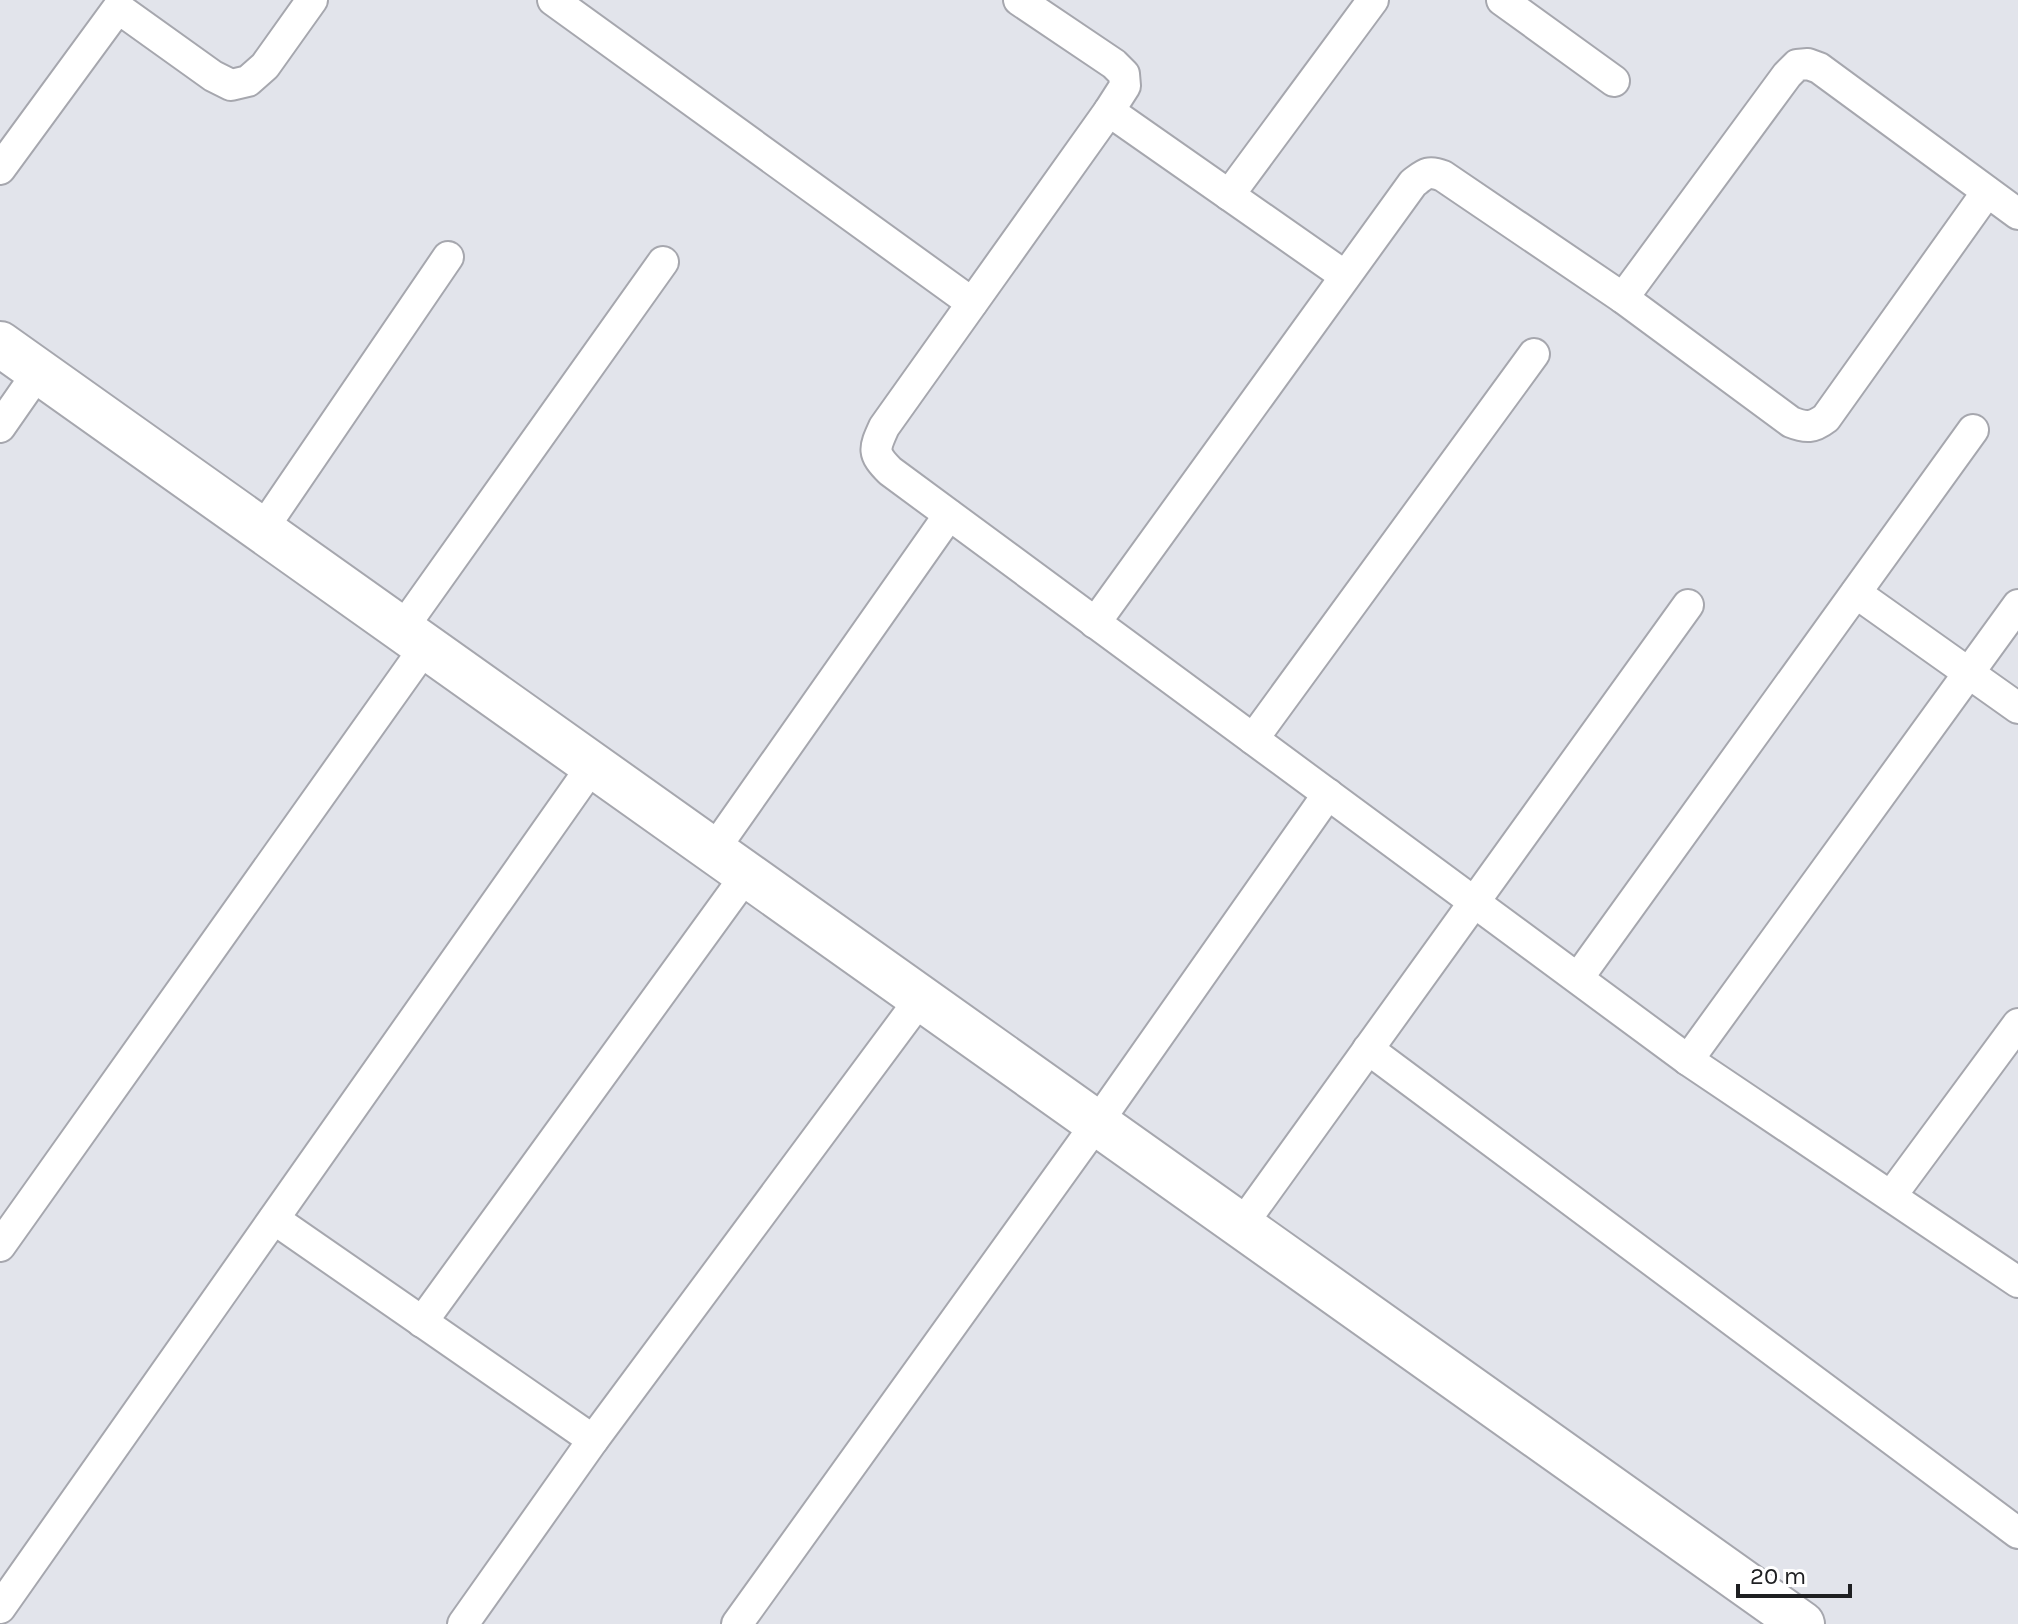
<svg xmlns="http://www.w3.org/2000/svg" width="2018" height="1624" viewBox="0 0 2018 1624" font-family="Karla,sans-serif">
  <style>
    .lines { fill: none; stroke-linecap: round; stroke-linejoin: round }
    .street-casing { stroke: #a6a7ae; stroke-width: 34 }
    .secondary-casing { stroke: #a6a7ae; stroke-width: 48 }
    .street { stroke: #fff; stroke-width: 30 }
    .secondary { stroke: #fff; stroke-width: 44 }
  </style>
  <rect width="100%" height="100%" fill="#e2e4eb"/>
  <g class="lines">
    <defs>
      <g id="street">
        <path d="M553,0L972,303"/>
        <path d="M1019,0L1114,64L1124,74L1125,86L1109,111L884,427C874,449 872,453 890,471L1688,1060L2018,1282"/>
        <path d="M1502,0L1614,81"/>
        <path d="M1109,111L1345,276"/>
        <path d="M0,169L118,8L213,76L231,85L248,81L265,66L312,0"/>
        <path d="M1229,195L1373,0"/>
        <path d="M1623,298L1787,75L1797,65L1808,64L1819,68L2018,214"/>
        <path d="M0,427L39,371"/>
        <path d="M262,530L448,257"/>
        <path d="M1856,593L2018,708"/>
        <path d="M1095,623L1413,183C1425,174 1428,170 1443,176L1623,298L1791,422C1806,428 1813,428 1826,418L1987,192"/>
        <path d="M402,629L663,262"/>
        <path d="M1253,739L1534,354"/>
        <path d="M713,851L949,515"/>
        <path d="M1578,978L1973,430"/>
        <path d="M1368,1049L2018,1533"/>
        <path d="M1688,1060L2018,605"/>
        <path d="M1891,1196L2018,1024"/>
        <path d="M274,1219L593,1440"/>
        <path d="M1241,1226L1688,605"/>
        <path d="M0,1246L426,646"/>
        <path d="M422,1322L747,874"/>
        <path d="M0,1608L593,765"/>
        <path d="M463,1624L593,1440L921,998"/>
        <path d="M737,1624L1097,1123L1328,794"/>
      </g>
      <path id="secondary" d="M0,344L1802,1624"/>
    </defs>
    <!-- street casing -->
    <use href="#street" class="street-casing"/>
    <!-- secondary casing -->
    <use href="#secondary" class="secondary-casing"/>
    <!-- street -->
    <use href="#street" class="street"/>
    <!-- secondary -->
    <use href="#secondary" class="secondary"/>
  </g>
  <!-- scale -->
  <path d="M1738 1584v12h112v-12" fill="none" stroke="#1e1f21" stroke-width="4"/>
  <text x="1750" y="1584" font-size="24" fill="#1e1f21" stroke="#ffffff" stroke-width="6" paint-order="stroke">20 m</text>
</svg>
